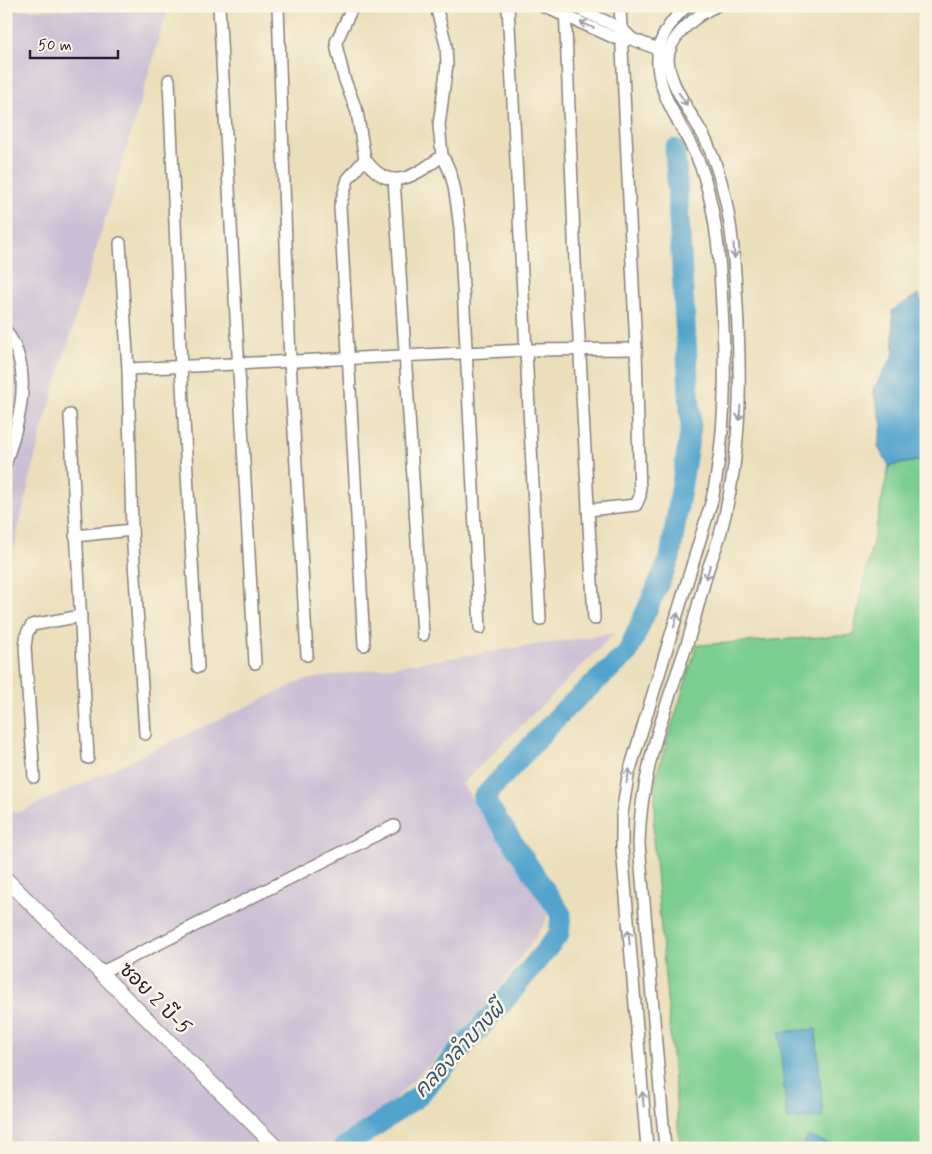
<svg xmlns="http://www.w3.org/2000/svg" width="932" height="1154" viewBox="0 0 932 1154" font-family="Mynerve,'Playpen Sans Thai',sans-serif">
  <style>
    .industrial { fill: #cbbfd5 }
    .green { fill: #7cce90; stroke: #4f7866 }
    .water { fill: #52a4cd; stroke: #3a6384 }
    .lines { fill: none; stroke-linecap: round; stroke-linejoin: round }
    .river { stroke: #52a4cd; stroke-width: 21 }
    .minor-casing { stroke: #86807b; stroke-width: 14 }
    .tertiary-casing { stroke: #86807b; stroke-width: 16 }
    .minor { stroke: #fff; stroke-width: 11 }
    .tertiary { stroke: #fff; stroke-width: 14 }
    .oneway { stroke: #9c9ca7 }
    .labels { text-anchor: middle; stroke-width: 5; stroke-linejoin: round; paint-order: stroke }
    .street-label { font-size: 20px; fill: #22223b; stroke: #fcf5e5 }
    .water-label { font-size: 21px; font-style: italic; fill: #355675; stroke: #fcf5e5 }
  </style>
  <rect width="100%" height="100%" fill="#fcf5e5"/>
  <filter id="ink" filterUnits="userSpaceOnUse"><feTurbulence type="fractalNoise" baseFrequency=".02" numOctaves="2"/><feDisplacementMap in="SourceGraphic" scale="10" xChannelSelector="R" yChannelSelector="G"/><feConvolveMatrix kernelMatrix="1 2 1 2 8 2 1 2 1" color-interpolation-filters="sRGB"/></filter>
  <filter id="wash" filterUnits="userSpaceOnUse"><feTurbulence type="fractalNoise" baseFrequency=".0096" numOctaves="4" result="noise"/><feDisplacementMap in="SourceGraphic" scale="20" xChannelSelector="R" yChannelSelector="G"/><feGaussianBlur stdDeviation="1.12" result="paint"/><feColorMatrix in="noise" values="0 0 0 0 0 0 0 0 0 0 0 0 0 0 0 0 0 1.4 0 .05"/><feComposite in="paint" operator="in"/></filter>
  <g filter="url(#wash)">
    <rect width="100%" height="100%" fill="#ebdfbb"/>
    <!-- industrial -->
    <g class="industrial">
      <path d="M168,9L40,437L6,582V10Z"/>
      <path d="M615,633L462,784L544,904L547,914L545,923L491,999L454,1040L378,1115L325,1148H6V813L20,812L304,680Z"/>
    </g>
    <!-- green -->
    <path class="green" d="M926,455V1148H680L653,838L656,776L697,645L853,635L889,466L922,460Z"/>
    <!-- water -->
    <g class="water">
      <path d="M918,294L926,309V455L922,460L889,466L878,447L882,424L873,390L894,354L892,311Z"/>
      <path d="M816,1029L823,1117L787,1120L779,1032Z"/>
      <path d="M809,1136L831,1145L833,1148H804L805,1140Z"/>
    </g>
    <g class="lines">
      <!-- river -->
      <path class="river" d="M343,1148L416,1098L499,1007L559,934L561,914L483,798L565,709L627,654L670,558L691,427L675,149"/>
    </g>
  </g>
  <g filter="url(#ink)">
    <g class="lines">
      <defs>
        <g id="minor">
          <path d="M219,6L255,663"/>
          <path d="M278,6L290,362L307,655"/>
          <path d="M353,6L336,42L337,49L344,78L357,112L365,159L348,179L340,206L364,645"/>
          <path d="M508,6L540,619"/>
          <path d="M543,6L622,41L627,40"/>
          <path d="M565,6L575,262L594,619"/>
          <path d="M573,6L622,29L632,39L663,51"/>
          <path d="M169,80L181,367L198,667"/>
          <path d="M442,156C456,177 456,203 460,228L480,628"/>
          <path d="M365,159C390,195 414,176 442,156L439,125L447,64L446,45L436,6"/>
          <path d="M394,179L423,635"/>
          <path d="M120,243L128,369L132,530L145,734"/>
          <path d="M6,331C35,371 19,420 6,462"/>
          <path d="M128,369L527,350L636,349"/>
          <path d="M70,415L88,758"/>
          <path d="M588,510L636,505L640,496L636,349L620,6"/>
          <path d="M75,536L132,530"/>
          <path d="M34,777L25,647L27,633L32,625L81,616"/>
          <path d="M102,972L394,826"/>
          <path d="M647,1148L622,848V814L628,776L712,500C726,435 726,373 722,307C720,262 717,219 704,176C693,137 661,106 658,65C656,41 670,21 687,6"/>
          <path d="M665,1148L639,844C640,776 663,714 685,650C694,624 700,596 708,569C713,555 719,541 722,527C742,451 741,383 737,306C734,250 731,197 708,145C698,121 662,79 669,52C674,33 698,14 716,6"/>
        </g>
        <path id="tertiary" d="M6,879L277,1148"/>
      </defs>
      <!-- minor casing -->
      <use href="#minor" class="minor-casing"/>
      <!-- tertiary casing -->
      <use href="#tertiary" class="tertiary-casing"/>
      <!-- minor -->
      <use href="#minor" class="minor"/>
      <!-- tertiary -->
      <use href="#tertiary" class="tertiary"/>
    </g>
    <!-- one-way arrows -->
    <defs><path id="oneway-shaft" d="M-6 0H5M1.5-3L5.5 0L1.5 3" fill="none" stroke-width="1.6" stroke-linecap="round" stroke-linejoin="round" transform="scale(1.25)"/></defs>
    <g class="oneway">
      <use href="#oneway-shaft" transform="translate(587 25) rotate(-155)"/>
      <use href="#oneway-shaft" transform="translate(683 99) rotate(57)"/>
      <use href="#oneway-shaft" transform="translate(734 251) rotate(86)"/>
      <use href="#oneway-shaft" transform="translate(740 413) rotate(93)"/>
      <use href="#oneway-shaft" transform="translate(708 572) rotate(107)"/>
      <use href="#oneway-shaft" transform="translate(676 620) rotate(-74)"/>
      <use href="#oneway-shaft" transform="translate(628 776) rotate(-77)"/>
      <use href="#oneway-shaft" transform="translate(629 937) rotate(-95)"/>
      <use href="#oneway-shaft" transform="translate(643 1099) rotate(-95)"/>
    </g>
  </g>
  <g class="labels">
    <!-- street labels -->
    <g class="street-label">
      <text transform="translate(156 998) rotate(45)" y="7">ซอย 2 บี-5</text>
    </g>
    <!-- water labels -->
    <g class="water-label">
      <text transform="translate(459 1049) rotate(-47)" y="7">คลองลำบางผี</text>
    </g>
  </g>
  <!-- margin -->
  <rect width="932" height="1154" fill="none" stroke="#fcf5e5" stroke-width="25"/>
  <!-- scale -->
  <path d="M30 50v8h88v-8" fill="none" stroke="#22223b" stroke-width="2.5"/>
  <text x="38" y="50" font-size="15" fill="#22223b" stroke="#fcf5e5" stroke-width="4" paint-order="stroke">50 m</text>
</svg>
